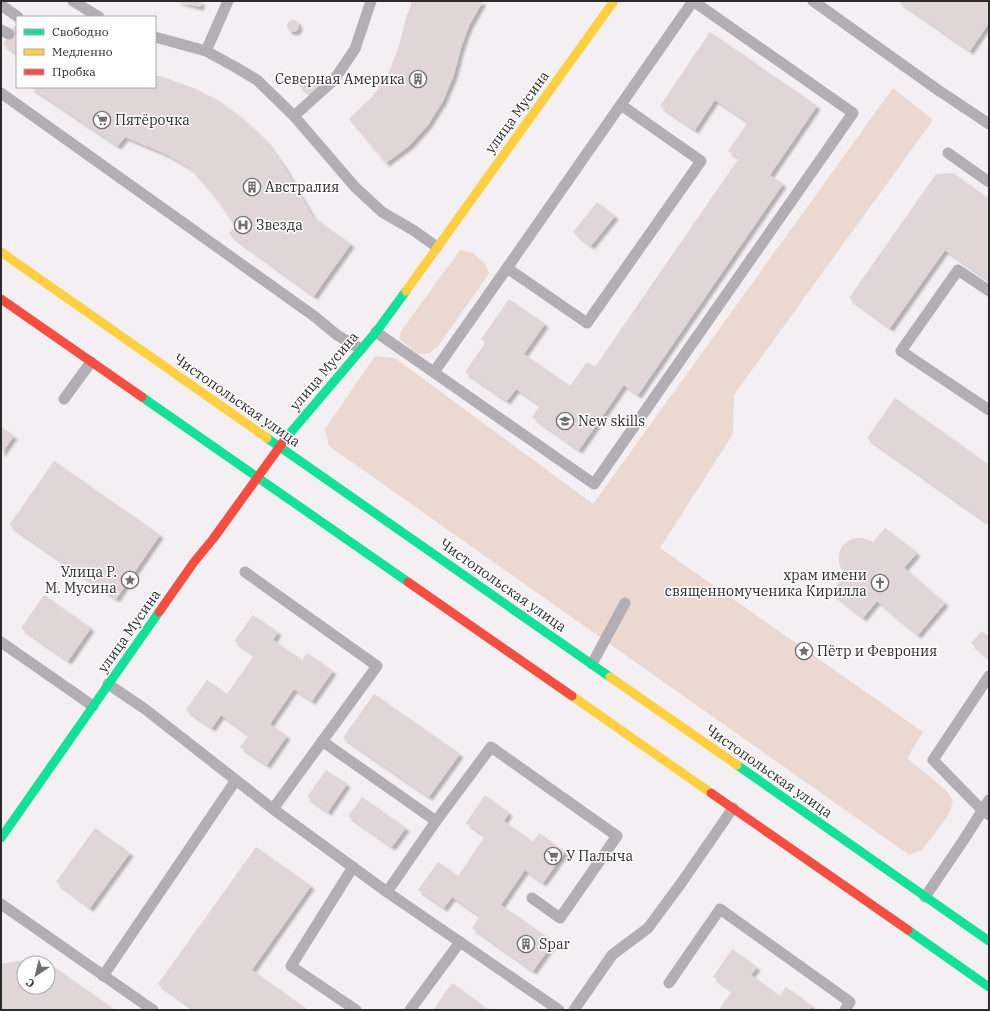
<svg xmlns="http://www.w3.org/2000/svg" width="990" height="1011" viewBox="0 0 990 1011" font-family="'IBM Plex Serif',serif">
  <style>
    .green { fill: #ebd8d0 }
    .building { fill: #e0d5d7; filter: url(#shadow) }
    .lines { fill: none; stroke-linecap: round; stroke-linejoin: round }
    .lane { stroke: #b2aeb4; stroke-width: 11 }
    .fast { stroke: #16e098; stroke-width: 9 }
    .slow { stroke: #ffcf43; stroke-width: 9 }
    .jam { stroke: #f24e42; stroke-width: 9 }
    .labels { text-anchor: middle; stroke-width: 3; stroke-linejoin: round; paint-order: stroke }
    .poi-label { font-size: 14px; fill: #2d2a2c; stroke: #fff; text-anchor: start }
    .street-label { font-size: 14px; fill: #2d2a2c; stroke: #fff }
  </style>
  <defs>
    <filter id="shadow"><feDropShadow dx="3.5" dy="3.5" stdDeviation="1" flood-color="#0004"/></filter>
  </defs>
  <rect width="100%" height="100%" fill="#f4eff2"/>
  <!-- green -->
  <g class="green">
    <path d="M893,88L933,120L734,395L733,434L660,548L923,732L907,758L947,791L953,802L948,816L922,850L909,855L329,446L325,429L375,356L395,358L593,504Z"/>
    <path d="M460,250L473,253L486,265L489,274L439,345L430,353L418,354L399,339L401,331Z"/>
  </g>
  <!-- building -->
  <g class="building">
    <path d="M175,1H202L200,7Z"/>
    <path d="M412,1H483L469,26L461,48L454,75L443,101L428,125L409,146L386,163L349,119L373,96L389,72L399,46L406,18Z"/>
    <path d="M898,1H989V23L970,51Z"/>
    <circle cx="293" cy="26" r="6"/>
    <path d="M14,26L17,28V54L3,44Z"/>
    <path d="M710,32L817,106L770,175L783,184L638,395L624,385L579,450L532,417L540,405L516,389L507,401L465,372L486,342L481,339L509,299L545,324L524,354L570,386L587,362L595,367L739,158L728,151L748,122L715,100L695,130L660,106Z"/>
    <path d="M155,75L163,77L191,87L219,101L243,119L265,140L283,165L313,217L351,244L314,296L229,234L235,226L218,201L204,184L190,168L168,155L125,137L118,146L30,87H155Z"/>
    <path d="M306,75L320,83L312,95L299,86Z"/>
    <path d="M953,173L989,199V281L945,250L890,328L849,298L936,174Z"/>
    <path d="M597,202L615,216L591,246L573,232Z"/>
    <path d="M895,398L989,465V524L867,438Z"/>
    <path d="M1,427L14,436L1,454Z"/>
    <path d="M54,461L160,535L116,599L9,525Z"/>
    <path d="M885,528L917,553L904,568L945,603L918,635L877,601L863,618L831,592L846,574L841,569L839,563V554L842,546L850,540L856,538H863L873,542Z"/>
    <path d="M44,595L91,628L68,661L21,628Z"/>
    <path d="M253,615L278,632L273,640L302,660L307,653L333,671L312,701L294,689L270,724L287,736L267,765L240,747L249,735L221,715L212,728L186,710L207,680L227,694L254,655L234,641Z"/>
    <path d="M982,631L989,638V659L971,643Z"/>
    <path d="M374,694L460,754L429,797L343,738Z"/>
    <path d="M326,770L347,784L328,812L307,797Z"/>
    <path d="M485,795L509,813L504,821L533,842L539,833L565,852L543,883L525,870L501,905L554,942L533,971L472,928L480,916L452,897L444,908L418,890L438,862L458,876L485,836L466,823Z"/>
    <path d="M362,797L406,828L392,847L348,816Z"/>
    <path d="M95,828L130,853L90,908L56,882Z"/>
    <path d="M256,847L311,886L252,970L308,1010H195L158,984Z"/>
    <path d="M732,949L757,967L751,975L780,996L786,987L812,1006L809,1010H719L732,991L713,977Z"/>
    <path d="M39,957L48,963H24V987H48V963L115,1010H1V964Z"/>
    <path d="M452,983L489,1010H433Z"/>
  </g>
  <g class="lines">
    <!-- lane -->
    <g class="lane">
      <path d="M73,1L99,17"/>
      <path d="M813,1L938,90L989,124"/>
      <path d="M1,5L18,17"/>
      <path d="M1,30L9,34"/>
      <path d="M155,37L206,51L237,68L257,80L294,116L355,187L382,212L413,230L437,247"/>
      <path d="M206,51L228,1"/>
      <path d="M1,93L314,316L337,335L361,349"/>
      <path d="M294,116L334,80L355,49L371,1"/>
      <path d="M948,153L989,182"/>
      <path d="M989,291L958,270L901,351L989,410"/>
      <path d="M376,332L594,484L853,113L693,1L507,268"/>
      <path d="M434,372L507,268L587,323L701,161L621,105"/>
      <path d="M64,399L91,362"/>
      <path d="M245,572L377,666L273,809"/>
      <path d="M1,642L93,706"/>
      <path d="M592,664L625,603"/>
      <path d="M989,676L933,760L982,810L989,815"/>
      <path d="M108,684L145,709L273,809L387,892L559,1010"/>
      <path d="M322,741L436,821"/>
      <path d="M353,867L291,966L356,1010"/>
      <path d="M387,892L436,821L491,747L617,836L560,918L532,898"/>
      <path d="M925,897L963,841L989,800"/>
      <path d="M1,904L153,1010"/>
      <path d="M103,976L236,780"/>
      <path d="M669,983L720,909L850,1002L845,1010"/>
      <path d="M410,1010L460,942"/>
      <path d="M574,1010L612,955L648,928L682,882L733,808"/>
    </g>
    <!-- fast -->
    <g class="fast">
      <path d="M142,397L408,582"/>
      <path d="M267,438L610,677"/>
      <path d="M286,438L376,332L406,291"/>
      <path d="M737,765L989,941"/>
      <path d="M1,838L159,612"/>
      <path d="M908,930L989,987"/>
    </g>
    <!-- slow -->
    <g class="slow">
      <path d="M1,252L267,438"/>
      <path d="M406,291L614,1"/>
      <path d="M610,677L737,765"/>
      <path d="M572,696L711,793"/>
    </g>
    <!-- jam -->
    <g class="jam">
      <path d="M1,299L142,397"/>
      <path d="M408,582L572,696"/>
      <path d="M159,612L194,562L213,539L286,438"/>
      <path d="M711,793L908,930"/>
    </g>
  </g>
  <!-- icons -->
  <defs>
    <symbol id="building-ring" viewBox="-11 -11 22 22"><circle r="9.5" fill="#fff" stroke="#736f71" stroke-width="1.5"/><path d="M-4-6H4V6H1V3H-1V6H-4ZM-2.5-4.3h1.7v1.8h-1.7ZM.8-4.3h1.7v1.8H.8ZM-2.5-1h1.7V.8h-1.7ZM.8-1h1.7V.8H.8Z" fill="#736f71"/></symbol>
    <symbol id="supermarket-ring" viewBox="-11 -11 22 22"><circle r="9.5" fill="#fff" stroke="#736f71" stroke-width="1.5"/><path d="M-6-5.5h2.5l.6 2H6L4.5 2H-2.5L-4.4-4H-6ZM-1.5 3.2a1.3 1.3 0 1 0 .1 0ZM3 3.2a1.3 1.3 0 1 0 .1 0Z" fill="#736f71"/></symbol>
    <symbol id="hospital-ring" viewBox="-11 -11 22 22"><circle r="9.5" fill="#fff" stroke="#736f71" stroke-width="1.5"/><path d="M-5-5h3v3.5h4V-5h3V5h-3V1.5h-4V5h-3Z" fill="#736f71"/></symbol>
    <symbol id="school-ring" viewBox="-11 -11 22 22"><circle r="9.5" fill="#fff" stroke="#736f71" stroke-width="1.5"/><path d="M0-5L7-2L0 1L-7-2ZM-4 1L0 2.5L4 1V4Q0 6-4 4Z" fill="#736f71"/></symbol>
    <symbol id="sight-ring" viewBox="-11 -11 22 22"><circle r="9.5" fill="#fff" stroke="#736f71" stroke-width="1.5"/><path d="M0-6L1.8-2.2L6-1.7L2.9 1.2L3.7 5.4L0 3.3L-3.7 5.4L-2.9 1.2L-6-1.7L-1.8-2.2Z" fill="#736f71"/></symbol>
    <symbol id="church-ring" viewBox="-11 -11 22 22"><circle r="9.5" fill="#fff" stroke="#736f71" stroke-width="1.5"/><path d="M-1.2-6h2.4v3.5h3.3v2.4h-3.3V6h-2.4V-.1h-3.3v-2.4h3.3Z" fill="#736f71"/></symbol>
  </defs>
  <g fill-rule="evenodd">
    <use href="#building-ring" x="408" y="69" width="20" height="20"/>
    <use href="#supermarket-ring" x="92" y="110" width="20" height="20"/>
    <use href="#building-ring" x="242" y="177" width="20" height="20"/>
    <use href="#hospital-ring" x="233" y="215" width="20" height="20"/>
    <use href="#school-ring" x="555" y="411" width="20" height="20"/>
    <use href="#sight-ring" x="120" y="570" width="20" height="20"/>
    <use href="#church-ring" x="870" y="573" width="20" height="20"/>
    <use href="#sight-ring" x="794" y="641" width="20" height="20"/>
    <use href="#supermarket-ring" x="543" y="846" width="20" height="20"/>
    <use href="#building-ring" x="516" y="934" width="20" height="20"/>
  </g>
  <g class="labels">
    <!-- poi labels -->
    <g class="poi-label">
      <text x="405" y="84" text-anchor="end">Северная Америка</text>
      <text x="115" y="125">Пятёрочка</text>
      <text x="265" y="192">Австралия</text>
      <text x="256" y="230">Звезда</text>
      <text x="578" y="426">New skills</text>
      <text x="117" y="577" text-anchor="end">Улица Р.<tspan x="117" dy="16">М. Мусина</tspan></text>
      <text x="867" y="580" text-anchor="end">храм имени<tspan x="867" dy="16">священномученика Кирилла</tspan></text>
      <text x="817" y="656">Пётр и Феврония</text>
      <text x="566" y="861">У Палыча</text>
      <text x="539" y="949">Spar</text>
    </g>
    <!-- street labels -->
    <g class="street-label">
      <text transform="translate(517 112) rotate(-54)" y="5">улица Мусина</text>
      <text transform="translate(324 371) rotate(-50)" y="5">улица Мусина</text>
      <text transform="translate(237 400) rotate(35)" y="5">Чистопольская улица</text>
      <text transform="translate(503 585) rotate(35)" y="5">Чистопольская улица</text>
      <text transform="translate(129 631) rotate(-55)" y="5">улица Мусина</text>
      <text transform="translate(769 771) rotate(35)" y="5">Чистопольская улица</text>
    </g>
  </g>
  <!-- border -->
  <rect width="990" height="1011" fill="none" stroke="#2d2a2c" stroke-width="4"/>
  <!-- legend -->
  <rect x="16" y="16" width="140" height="72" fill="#ffffff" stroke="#abaaab"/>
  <rect x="24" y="29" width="20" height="6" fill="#16e098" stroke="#abaaab"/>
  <text x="52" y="36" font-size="12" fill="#2d2a2c">Свободно</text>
  <rect x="24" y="49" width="20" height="6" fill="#ffcf43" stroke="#abaaab"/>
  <text x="52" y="56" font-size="12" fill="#2d2a2c">Медленно</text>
  <rect x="24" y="69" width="20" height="6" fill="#f24e42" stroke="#abaaab"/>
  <text x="52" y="76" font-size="12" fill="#2d2a2c">Пробка</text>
  <!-- north arrow -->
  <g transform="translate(36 975) rotate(215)"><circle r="19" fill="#ffffff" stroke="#abaaab"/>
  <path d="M0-3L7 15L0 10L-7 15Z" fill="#736f71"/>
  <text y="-6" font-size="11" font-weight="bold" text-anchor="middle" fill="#2d2a2c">С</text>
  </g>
</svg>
